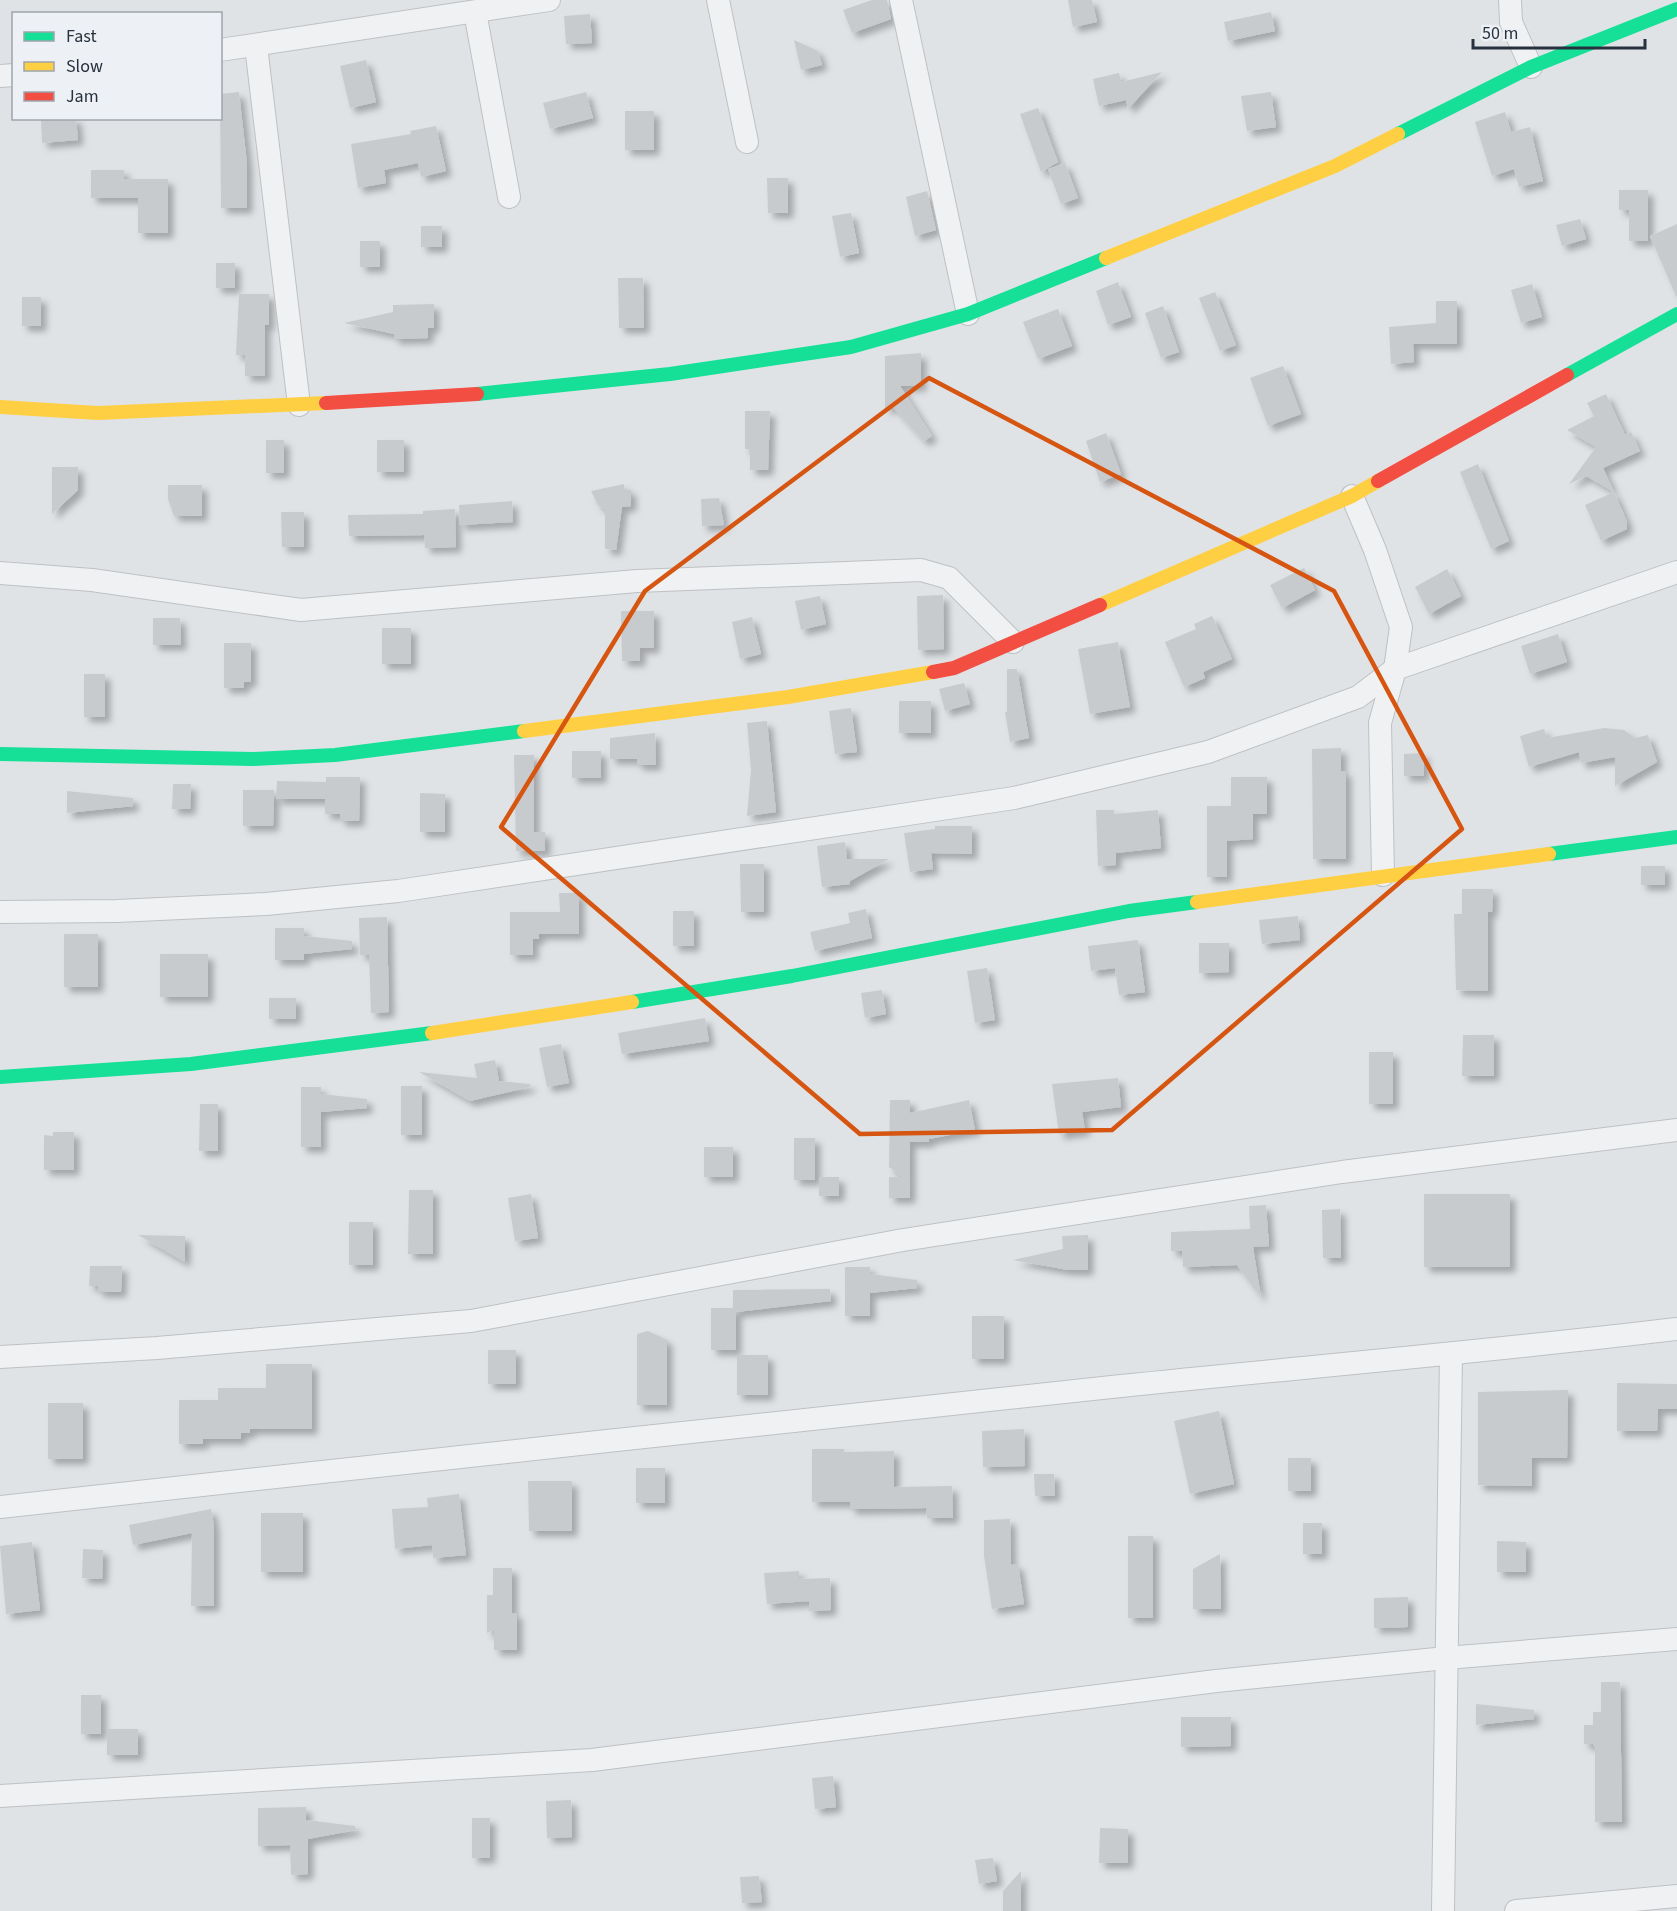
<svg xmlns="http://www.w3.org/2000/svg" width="1677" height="1911" viewBox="0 0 1677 1911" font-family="'Source Sans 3',sans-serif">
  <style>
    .building { fill: #c8cbce; filter: url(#shadow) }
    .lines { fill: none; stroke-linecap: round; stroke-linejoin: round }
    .street-casing { stroke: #bec1c4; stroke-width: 24 }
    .street { stroke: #eff1f2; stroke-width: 22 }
    .fast { stroke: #16e098; stroke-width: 14 }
    .slow { stroke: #ffcf43; stroke-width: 14 }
    .jam { stroke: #f24e42; stroke-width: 14 }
    .marked { fill: none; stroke: #d55511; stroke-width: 4.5; stroke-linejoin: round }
  </style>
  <defs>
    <filter id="shadow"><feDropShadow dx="5.5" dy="5.5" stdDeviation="3" flood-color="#0004"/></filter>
  </defs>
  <rect width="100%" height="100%" fill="#e0e3e6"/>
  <!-- building -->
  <g class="building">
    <path d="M872,0H887L891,19L852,33L843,10Z"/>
    <path d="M1068,0H1092L1097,22L1073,27Z"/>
    <path d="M1271,12L1275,31L1228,41L1224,22Z"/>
    <path d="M590,14L592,43L566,44L564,16Z"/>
    <path d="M794,40L818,51L822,65L801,70Z"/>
    <path d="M366,60L376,102L350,108L340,66Z"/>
    <path d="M1162,72L1128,109L1126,100L1099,106L1093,79L1119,73L1121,82Z"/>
    <path d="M239,92L247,164V208H221L220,94Z"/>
    <path d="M586,92L593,118L550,129L543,103Z"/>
    <path d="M1271,92L1276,127L1247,131L1241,96Z"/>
    <path d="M1038,108L1058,162L1041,172L1020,114Z"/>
    <rect x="625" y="111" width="29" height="39"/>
    <path d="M1505,112L1511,132L1530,127L1543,181L1519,187L1514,169L1492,176L1475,122Z"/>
    <path d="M41,118H76L78,140L42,143Z"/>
    <path d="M436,126L446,171L421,177L418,163L384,170L386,183L358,188L351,144L411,134L410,131Z"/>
    <path d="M1065,163L1078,198L1061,204L1048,169Z"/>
    <path d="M91,170H124V179H168V233H138V198H91Z"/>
    <path d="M767,178H788V213H768Z"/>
    <path d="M1619,190H1648V241H1629V210H1619Z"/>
    <path d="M927,191L936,230L915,236L906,197Z"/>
    <path d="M851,213L859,253L840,257L832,216Z"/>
    <path d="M1580,219L1586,239L1562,246L1556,225Z"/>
    <path d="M1677,224V296H1676L1650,236Z"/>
    <rect x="421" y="226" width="21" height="21"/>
    <rect x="360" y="241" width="20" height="26"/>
    <rect x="216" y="263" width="19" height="25"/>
    <path d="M618,278H643L644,328H619Z"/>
    <path d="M1118,282L1131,317L1108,325L1096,291Z"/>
    <path d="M1532,284L1542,317L1521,323L1511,290Z"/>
    <path d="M1215,292L1236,345L1220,351L1199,298Z"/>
    <path d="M239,294H269V325H265V376H245V355H236Z"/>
    <rect x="22" y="297" width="19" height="29"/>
    <path d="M1436,301H1457V344H1413L1414,362L1391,364L1389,327L1436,323Z"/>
    <path d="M434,304V328H428V338L394,339V334L344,323L393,312V305Z"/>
    <path d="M1163,306L1179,352L1161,358L1145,313Z"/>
    <path d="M1058,309L1072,346L1038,359L1023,322Z"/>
    <path d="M921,353V386H900L932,436L924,441L892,406L885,410V356Z"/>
    <path d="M1283,366L1301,414L1268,426L1250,378Z"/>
    <path d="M1606,394L1625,435L1631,432L1640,451L1603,468L1614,492L1586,476L1569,484L1596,447L1567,430L1594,416L1587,403Z"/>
    <path d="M745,411H770L768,470H750V449H745Z"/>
    <path d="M1106,433L1121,474L1100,482L1086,441Z"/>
    <rect x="266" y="440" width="18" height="33"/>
    <rect x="377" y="440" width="27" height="32"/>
    <path d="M1478,464L1509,541L1491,549L1460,472Z"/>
    <path d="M52,467H78V490L52,514Z"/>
    <path d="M624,484V489L631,490V506L622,507L616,550L605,549V509L598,505L591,491Z"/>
    <path d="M168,485H202V516H174L168,499Z"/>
    <path d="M1614,492L1627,522V529L1601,541L1585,505Z"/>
    <path d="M719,498L724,525L702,526L701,499Z"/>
    <path d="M512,501L513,522L460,525L459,505Z"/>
    <path d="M455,509L456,547L425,548L424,535L349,536L348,515L423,514V511Z"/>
    <path d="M281,512H304V547H282Z"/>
    <path d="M1304,568L1315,590L1282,608L1270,585Z"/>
    <path d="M1447,569L1461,596L1429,614L1415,587Z"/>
    <path d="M943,595L944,649L918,650L917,596Z"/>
    <path d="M820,596L826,624L801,630L795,601Z"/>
    <path d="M621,611H654V648H640V661H622Z"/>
    <path d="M1212,616L1232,659L1203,672L1205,678L1184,687L1165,642L1196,629L1194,624Z"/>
    <path d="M752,617L761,654L740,659L732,622Z"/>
    <path d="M153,618H180L181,645H153Z"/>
    <rect x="382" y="628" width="29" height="36"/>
    <path d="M1558,634L1567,662L1530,674L1521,646Z"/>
    <path d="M1118,642L1130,707L1090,714L1078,649Z"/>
    <path d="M224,643H251V682H244V688H224Z"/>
    <path d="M1007,669H1017L1029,738L1010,742L1005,712H1007Z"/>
    <rect x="84" y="674" width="21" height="43"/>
    <path d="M964,683L970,704L945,711L939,689Z"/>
    <rect x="899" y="701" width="32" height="32"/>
    <path d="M851,708L857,752L835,754L829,711Z"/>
    <path d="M767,721L776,812L747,816L751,770L747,723Z"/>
    <path d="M1604,728L1624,730L1635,738L1648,735L1657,762L1615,786V757L1581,763L1579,752L1529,767L1520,736L1544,729L1547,738Z"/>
    <path d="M655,733L656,765H637V759H610V738Z"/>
    <path d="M1341,748V771H1346V859H1313L1312,749Z"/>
    <rect x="572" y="751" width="29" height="27"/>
    <path d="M1424,753V776H1404V754Z"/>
    <path d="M514,755H534V832H545V851H516Z"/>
    <path d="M326,777H360L359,821H340V814H325V799H276L277,781L326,782Z"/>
    <path d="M1231,777H1267V814H1253V839L1227,841V877H1207V806H1231Z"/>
    <path d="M173,784H191L190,809H172Z"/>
    <path d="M243,790H274L273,826H243Z"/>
    <path d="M67,791L133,798V806L67,813Z"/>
    <path d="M420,793L445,794V832H420Z"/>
    <path d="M1096,810H1114V814L1158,810L1161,848L1116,853V865L1098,866Z"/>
    <path d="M935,826H972V854L931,853L933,869L910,872L904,833L935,829Z"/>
    <path d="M845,842L847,859H889L850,881V884L822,887L817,846Z"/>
    <path d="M740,864H764V912H741Z"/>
    <rect x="1641" y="866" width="24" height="19"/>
    <path d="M1462,889H1493L1492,912H1488V991L1456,990L1454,914H1462Z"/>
    <path d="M559,893H579V934H539V939H533V955H510V912H560Z"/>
    <path d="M866,909L872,938L815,951L810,932L850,923L848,913Z"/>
    <rect x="673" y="911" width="21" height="35"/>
    <path d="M1298,916L1300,940L1262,944L1259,920Z"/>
    <path d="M387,917L389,1012L371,1013L369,955H360L359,918Z"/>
    <path d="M275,928H304V936L352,941V949L304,954V960H275Z"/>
    <rect x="64" y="934" width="34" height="53"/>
    <path d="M1138,940L1145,992L1119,995L1115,968L1091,971L1088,946Z"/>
    <path d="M1199,943H1229V972L1199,973Z"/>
    <rect x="160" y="954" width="48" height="43"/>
    <path d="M987,968L995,1020L975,1023L967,971Z"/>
    <path d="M882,990L886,1014L865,1018L861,993Z"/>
    <rect x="269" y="998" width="27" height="21"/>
    <path d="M705,1018L709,1041L622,1054L618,1033Z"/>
    <path d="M1463,1035H1494V1076H1462Z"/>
    <path d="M561,1044L569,1083L547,1087L539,1048Z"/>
    <rect x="1369" y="1052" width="24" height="52"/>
    <path d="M495,1060L499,1081L530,1084V1087L470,1101L419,1072L477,1078L474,1064Z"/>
    <path d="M1118,1078L1121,1107L1082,1112L1085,1130L1059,1134L1052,1084Z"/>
    <rect x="401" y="1086" width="21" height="49"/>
    <path d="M301,1087H321V1094L367,1099V1108L321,1112V1147H301Z"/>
    <path d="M890,1100H910V1113L969,1100L975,1130L929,1139V1142H910V1198H889V1177H903L889,1167Z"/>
    <path d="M200,1104H218V1151H199Z"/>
    <path d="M53,1132H74V1170H44V1135L53,1136Z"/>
    <rect x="794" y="1138" width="21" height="42"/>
    <rect x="704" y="1147" width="29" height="30"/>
    <rect x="819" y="1177" width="20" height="19"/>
    <path d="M409,1190H433V1254H408Z"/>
    <path d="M531,1194L538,1238L515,1241L508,1198Z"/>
    <rect x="1424" y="1194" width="86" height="73"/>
    <path d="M1266,1205L1269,1246L1253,1247L1261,1298L1237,1265L1183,1267L1182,1251H1171V1232L1250,1229L1249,1206Z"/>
    <path d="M1340,1209L1341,1258H1323L1322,1210Z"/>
    <rect x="349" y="1222" width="24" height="43"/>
    <path d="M138,1235L185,1236V1262Z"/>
    <path d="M1088,1235V1270H1068L1013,1260L1063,1249L1062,1236Z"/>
    <path d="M90,1266H122L121,1292H98V1286H89Z"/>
    <path d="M845,1267H870V1274L917,1280V1288L870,1293V1316H845Z"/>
    <path d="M830,1289L831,1301L736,1312V1350H711V1308H733V1290Z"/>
    <rect x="972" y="1316" width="32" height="43"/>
    <path d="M648,1331L667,1340V1405H637V1334Z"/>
    <rect x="488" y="1350" width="28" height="34"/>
    <rect x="737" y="1355" width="31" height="40"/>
    <path d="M266,1364H312V1429H250V1433H241V1439H203V1444H179V1400H218V1388H266Z"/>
    <path d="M1617,1383L1677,1384V1409H1658L1657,1431H1617Z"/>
    <path d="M1568,1390L1567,1458H1532V1486L1478,1485V1392Z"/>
    <rect x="48" y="1403" width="35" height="56"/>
    <path d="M1219,1411L1234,1484L1190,1494L1174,1421Z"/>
    <path d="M1024,1429L1025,1466L983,1467L982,1431Z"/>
    <path d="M812,1449H844V1452L894,1451V1487L952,1486L953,1518H927L926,1508L850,1509V1502H812Z"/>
    <rect x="1288" y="1458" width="23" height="33"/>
    <rect x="636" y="1468" width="29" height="35"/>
    <path d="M1034,1474H1054L1055,1496H1035Z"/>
    <path d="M528,1481H572V1531H529Z"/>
    <path d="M459,1494L466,1555L433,1558L432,1545L395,1549L392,1509L428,1507L427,1498Z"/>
    <path d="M211,1509L214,1526V1606H191L192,1533L133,1545L129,1525Z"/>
    <rect x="261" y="1513" width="42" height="59"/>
    <path d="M1010,1519L1011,1565L1018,1564L1024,1604L992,1609L984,1556V1520Z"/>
    <rect x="1303" y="1523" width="19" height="31"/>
    <rect x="1128" y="1536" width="25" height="82"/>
    <path d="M1497,1541L1526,1542V1572H1497Z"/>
    <path d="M32,1542L40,1610L6,1614L0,1546Z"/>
    <path d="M83,1549L103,1550L102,1579L82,1578Z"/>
    <path d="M1220,1554L1221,1609H1193V1569Z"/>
    <path d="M493,1568H512V1613H517V1650H494V1630L487,1633V1595H493Z"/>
    <path d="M799,1571V1579L830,1578L831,1610L809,1611V1601L767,1604L764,1573Z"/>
    <path d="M1408,1597V1627L1374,1628V1598Z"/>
    <path d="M1601,1682H1620L1622,1822H1595V1748L1593,1744H1584V1725H1593V1712H1601Z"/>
    <rect x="81" y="1695" width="20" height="39"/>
    <path d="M1476,1704L1534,1710V1719L1476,1725Z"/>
    <path d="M1181,1717H1231V1746L1181,1747Z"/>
    <rect x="107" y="1729" width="31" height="26"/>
    <path d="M833,1776L836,1807L815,1809L812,1778Z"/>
    <path d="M571,1800L572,1837L547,1838L546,1801Z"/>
    <path d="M306,1807V1820L355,1826L356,1830L308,1839V1874L291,1875L290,1845L258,1846V1808Z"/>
    <rect x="472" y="1818" width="18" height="40"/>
    <path d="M1100,1828L1128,1829V1863H1099Z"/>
    <path d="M993,1858L997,1881L979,1884L975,1860Z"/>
    <path d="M1021,1871V1911H1003V1891Z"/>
    <path d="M759,1876L762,1902L742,1903L740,1877Z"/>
  </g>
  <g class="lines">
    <defs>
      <g id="street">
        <path d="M718,0L747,142"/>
        <path d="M901,0L968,314"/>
        <path d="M1510,0L1511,22L1531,67"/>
        <path d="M475,12L509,197"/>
        <path d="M256,46L299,405"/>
        <path d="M220,50L549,0"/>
        <path d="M0,76L14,75"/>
        <path d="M1352,496L1375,550L1401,627L1395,669L1380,723L1383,875"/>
        <path d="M0,573L92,580L301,610L637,581L921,570L949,578L1013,642"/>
        <path d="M0,912L117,911L266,904L398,891L1014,798L1208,752L1358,697L1395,669L1677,572"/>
        <path d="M0,1357L157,1348L471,1321L903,1240L1342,1172L1677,1130"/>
        <path d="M0,1507C374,1467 747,1425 1121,1386C1306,1367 1492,1351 1677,1329"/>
        <path d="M0,1796L592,1760L1216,1681L1446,1658L1677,1639"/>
        <path d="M1443,1911L1451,1355"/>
        <path d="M1516,1911L1677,1896"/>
      </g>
    </defs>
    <!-- street casing -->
    <use href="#street" class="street-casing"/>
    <!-- street -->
    <use href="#street" class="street"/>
    <!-- fast -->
    <g class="fast">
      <path d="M1398,134L1531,67L1677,9"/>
      <path d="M1567,375L1677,314"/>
      <path d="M477,394L670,374L851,347L968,314L1106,258"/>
      <path d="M0,754L253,759L335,755L524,731"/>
      <path d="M1549,854L1677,837"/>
      <path d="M632,1002L792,976L1129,911L1197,902"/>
      <path d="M0,1077L191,1064L432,1033"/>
    </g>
    <!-- slow -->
    <g class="slow">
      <path d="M1106,258L1335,166L1398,134"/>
      <path d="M0,407L98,413L326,403"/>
      <path d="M1100,605L1352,496L1378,481"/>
      <path d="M524,731L788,697L933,672"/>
      <path d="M1197,902L1549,854"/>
      <path d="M432,1033L632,1002"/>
    </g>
    <!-- jam -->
    <g class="jam">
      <path d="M326,403L477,394"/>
      <path d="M1378,481L1567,375"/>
      <path d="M933,672L954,668L1100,605"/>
    </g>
  </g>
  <!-- marked area -->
  <path class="marked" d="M929,378L1334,591L1462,829L1112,1130L860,1134L501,827L645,591Z"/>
  <!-- legend -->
  <rect x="12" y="12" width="210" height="108" fill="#edf1f5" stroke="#9ea4ac" stroke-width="1.5"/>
  <rect x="24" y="32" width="30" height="9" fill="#16e098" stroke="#9ea4ac" stroke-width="1.5"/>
  <text x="66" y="42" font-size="18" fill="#27313e">Fast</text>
  <rect x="24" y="62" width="30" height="9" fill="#ffcf43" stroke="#9ea4ac" stroke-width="1.5"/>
  <text x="66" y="72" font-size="18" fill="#27313e">Slow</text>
  <rect x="24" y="92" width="30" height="9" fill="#f24e42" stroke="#9ea4ac" stroke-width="1.5"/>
  <text x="66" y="102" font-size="18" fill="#27313e">Jam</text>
  <!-- scale -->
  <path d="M1473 39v9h172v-9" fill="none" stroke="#27313e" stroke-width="3"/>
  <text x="1482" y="39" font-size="18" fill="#27313e" stroke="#edf1f5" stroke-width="4.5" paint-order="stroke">50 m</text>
</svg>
